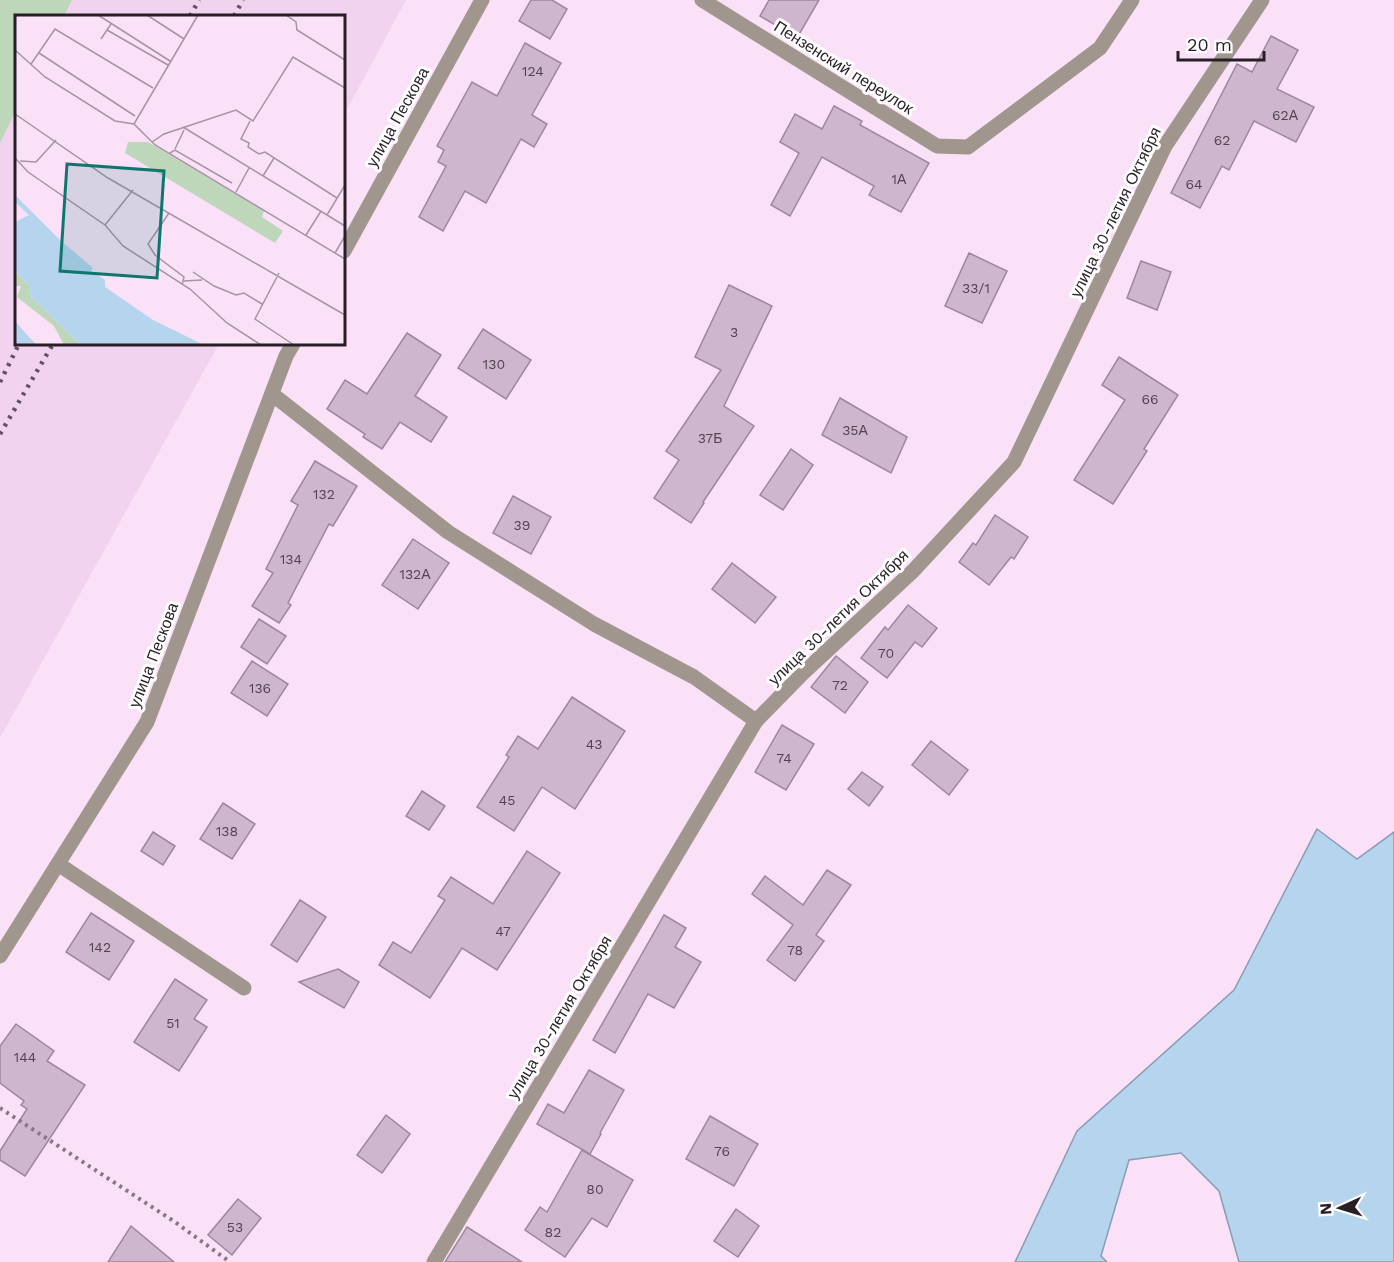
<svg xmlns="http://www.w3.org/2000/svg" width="1394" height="1262" viewBox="0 0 1394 1262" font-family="'Work Sans',sans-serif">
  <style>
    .built { fill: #f1d2ef }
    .green { fill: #bed6b9 }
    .water { fill: #b5d4ee; stroke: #8a9db2; stroke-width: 1.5 }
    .building { fill: #ceb7ce; stroke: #9d879d; stroke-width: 1.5 }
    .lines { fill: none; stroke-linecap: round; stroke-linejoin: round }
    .path { stroke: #877786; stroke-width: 4; stroke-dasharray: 3 4.5; stroke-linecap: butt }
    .minor { stroke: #a1968d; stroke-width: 15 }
    .rail { stroke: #60535f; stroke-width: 4.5; stroke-dasharray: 3 6; stroke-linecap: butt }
    .labels { text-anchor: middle; stroke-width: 6; stroke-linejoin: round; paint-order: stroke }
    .number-label { font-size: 14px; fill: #514450 }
    .street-label { font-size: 16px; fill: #271e26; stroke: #fff }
    .inset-road { fill: none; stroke: #a693a4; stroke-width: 1.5 }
    .view { fill: #0f766e; fill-opacity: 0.15; stroke: #0f766e; stroke-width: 3 }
    .inset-edge { fill: none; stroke: #271e26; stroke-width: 3 }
  </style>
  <rect width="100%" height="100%" fill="#fae1f8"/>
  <!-- built -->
  <path class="built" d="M0,0H406L344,115V16H16V344H219L0,738Z"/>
  <!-- green -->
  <path class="green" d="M0,0H72L64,16H16V110L0,143Z"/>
  <!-- water -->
  <path class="water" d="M1317,829L1357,859L1394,832V1262H1239L1219,1191L1181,1153L1129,1160L1101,1256L1107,1262H1015L1077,1131L1234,990Z"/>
  <!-- building -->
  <g class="building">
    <path d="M531,0H552L567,9L550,39L519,21Z"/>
    <path d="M769,0H819L797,38L760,16Z"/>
    <path d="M1271,36L1298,50L1277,89L1314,107L1296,142L1254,121L1229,170L1222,166L1200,208L1171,193L1237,64L1252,72Z"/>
    <path d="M525,43L561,63L532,115L547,124L534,147L521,139L486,203L465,191L443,231L419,217L446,166L438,162L444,150L437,146L472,82L497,96Z"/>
    <path d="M834,106L862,121L860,125L929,163L901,212L869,195L874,186L822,157L790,216L771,205L799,153L780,142L795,114L822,129Z"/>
    <path d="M969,253L1007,271L982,323L945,306Z"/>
    <path d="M1141,261L1171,272L1157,310L1127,298Z"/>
    <path d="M729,285L772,306L724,406L754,426L703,502L704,503L691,523L654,498L679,460L666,451L721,370L695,357Z"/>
    <path d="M483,329L531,360L506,399L458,368Z"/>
    <path d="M407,333L441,355L415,396L447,417L431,442L400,422L382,449L363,437L365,434L327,409L345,380L367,394Z"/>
    <path d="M1119,357L1178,395L1144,449L1147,451L1113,504L1074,480L1125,400L1102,385Z"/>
    <path d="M840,398L907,437L891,473L822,435Z"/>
    <path d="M791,449L813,465L783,510L760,495Z"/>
    <path d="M315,461L357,486L333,526L329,524L288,603L291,605L279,623L252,606L273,573L266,569L298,505L291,501Z"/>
    <path d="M513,496L551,517L531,554L493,533Z"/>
    <path d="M995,515L1028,537L1014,559L1011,557L989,585L959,562L973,543L976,545Z"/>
    <path d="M413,539L449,563L418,609L382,585Z"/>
    <path d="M732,563L776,597L755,623L712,589Z"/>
    <path d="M908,605L937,628L922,647L915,642L887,678L861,658L885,627L888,630Z"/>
    <path d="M259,619L286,636L267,664L241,647Z"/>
    <path d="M836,656L868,682L845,713L811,687Z"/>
    <path d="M252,661L288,684L267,716L231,693Z"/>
    <path d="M572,697L625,731L575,809L542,787L514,831L477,807L509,757L506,755L518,736L538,749Z"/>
    <path d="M782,725L814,744L786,790L755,772Z"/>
    <path d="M931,741L968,770L949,795L912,765Z"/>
    <path d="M862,772L883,787L869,806L848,789Z"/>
    <path d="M422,791L445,806L429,830L406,816Z"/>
    <path d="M223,803L255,824L232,859L200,839Z"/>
    <path d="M153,832L175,846L163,865L141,851Z"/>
    <path d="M527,851L560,873L497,970L462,948L430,998L379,965L393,942L411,953L445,900L438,896L451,877L493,904Z"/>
    <path d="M827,870L851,885L816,935L824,941L795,981L767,960L793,925L752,894L765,876L803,905Z"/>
    <path d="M300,900L326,917L297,962L271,945Z"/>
    <path d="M91,913L134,941L109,980L66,952Z"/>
    <path d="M664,915L686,928L675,947L701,962L674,1008L648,994L615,1053L593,1040Z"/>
    <path d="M338,969L359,982L344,1008L299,982Z"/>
    <path d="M175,979L207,1000L194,1019L207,1027L179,1071L134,1042Z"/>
    <path d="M16,1024L54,1051L47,1061L85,1085L25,1176L0,1160V1151L27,1109L21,1105L24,1101L0,1083V1046Z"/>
    <path d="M589,1070L624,1090L600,1133L601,1134L590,1154L537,1124L548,1104L564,1113Z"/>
    <path d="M386,1115L410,1134L382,1173L357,1155Z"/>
    <path d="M710,1116L758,1144L734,1186L686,1159Z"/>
    <path d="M582,1150L633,1180L607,1227L592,1218L565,1257L525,1230L540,1207L547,1212Z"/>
    <path d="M238,1199L261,1218L232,1255L208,1235Z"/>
    <path d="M736,1209L759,1226L738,1257L714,1241Z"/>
    <path d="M131,1226L174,1262H108Z"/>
    <path d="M467,1227L522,1262H445Z"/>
  </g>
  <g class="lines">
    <!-- path -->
    <path class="path" d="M0,1108L175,1222L230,1262"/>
    <!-- minor -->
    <g class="minor">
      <path d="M702,0L937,146L968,147L1100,48L1132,0"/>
      <path d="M344,251L482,0"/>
      <path d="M272,394L448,532L594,624L694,677L756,721"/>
      <path d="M58,864L244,988"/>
      <path d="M0,956L147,722L286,356L293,344"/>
      <path d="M434,1262L756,721L803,673L913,571L1014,462L1165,146L1262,0"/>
    </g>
    <!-- rail -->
    <g class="rail">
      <path d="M190,16L199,0"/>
      <path d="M234,16L243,0"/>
      <path d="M0,382L19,344"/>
      <path d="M0,434L53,344"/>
    </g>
  </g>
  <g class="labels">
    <!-- number labels -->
    <g class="number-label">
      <text x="533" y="76">124</text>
      <text x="1285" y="120">62А</text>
      <text x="1222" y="145">62</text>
      <text x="899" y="184">1А</text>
      <text x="1194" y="189">64</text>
      <text x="976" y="293">33/1</text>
      <text x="734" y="337">3</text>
      <text x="494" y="369">130</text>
      <text x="1150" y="404">66</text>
      <text x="855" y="435">35А</text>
      <text x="710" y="443">37Б</text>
      <text x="324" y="499">132</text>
      <text x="522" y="530">39</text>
      <text x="291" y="564">134</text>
      <text x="415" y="579">132А</text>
      <text x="886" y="658">70</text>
      <text x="840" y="690">72</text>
      <text x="260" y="693">136</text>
      <text x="594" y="749">43</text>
      <text x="784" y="763">74</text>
      <text x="507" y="805">45</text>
      <text x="227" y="836">138</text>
      <text x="503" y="936">47</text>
      <text x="100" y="952">142</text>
      <text x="795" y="955">78</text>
      <text x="173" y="1028">51</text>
      <text x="25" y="1062">144</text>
      <text x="722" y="1156">76</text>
      <text x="595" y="1194">80</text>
      <text x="235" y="1232">53</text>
      <text x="553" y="1237">82</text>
    </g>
    <!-- street labels -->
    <g class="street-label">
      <text transform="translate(844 67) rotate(32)" y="6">Пензенский переулок</text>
      <text transform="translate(397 117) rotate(-61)" y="6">улица Пескова</text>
      <text transform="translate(1115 212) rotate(-64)" y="6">улица 30-летия Октября</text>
      <text transform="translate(838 617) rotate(-44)" y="6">улица 30-летия Октября</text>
      <text transform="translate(153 655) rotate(-69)" y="6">улица Пескова</text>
      <text transform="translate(559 1017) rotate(-59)" y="6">улица 30-летия Октября</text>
    </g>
  </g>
  <!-- overview -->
  <g transform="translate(15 15)">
    <rect width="330" height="330" fill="#fae1f8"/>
    <path d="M113,127H133L249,196L247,202L268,216L260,228L110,138ZM0,256L14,270V280L66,330H49L39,311L2,282L6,271H0Z" fill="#bed6b9"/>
    <path d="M0,180L46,226L78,253L76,256L90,265V272L138,305L189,330H66L14,280V270L0,256V207L14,200L0,187ZM0,306L14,322L22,330H0Z" fill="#b5d4ee"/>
    <path class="inset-road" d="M83,0L155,46M132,0L169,24M271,0L281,7L282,15L330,45M92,15L153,50M86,24L96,9M0,35L30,62L100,106L119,109L140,130L330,244M24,38L120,101M16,49L40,14L138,73M0,99L93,163L330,300M235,106L226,124L234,128L233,132L244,139L250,137L322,183M119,109L183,0M168,112L330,211M137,127L149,119L221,95L238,106L278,42L330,73M160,134L169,115M155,138L160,135L217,168M0,143L13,157L90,210L108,231L175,274L212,308L246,330M5,146L21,147L41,125M248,161L259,143M221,177L234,153M154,198L133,229L140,240L169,262L167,270M312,200L330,170M90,210L118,175M291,220L306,196M320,238L330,221M178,257L199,271L221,280L229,278L247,289M264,258L240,304L279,330M169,266L187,265"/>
    <path class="view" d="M52,149L149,156L142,263L45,256Z"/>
    <rect width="330" height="330" class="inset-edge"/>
  </g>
  <!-- north arrow -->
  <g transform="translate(1340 1208) rotate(266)" stroke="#ffffff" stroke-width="4.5" paint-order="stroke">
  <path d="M0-4.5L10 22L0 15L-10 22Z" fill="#271e26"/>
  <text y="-9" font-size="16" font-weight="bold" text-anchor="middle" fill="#271e26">N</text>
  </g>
  <!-- scale -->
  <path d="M1178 51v9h86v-9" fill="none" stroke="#271e26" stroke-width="3"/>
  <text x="1187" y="51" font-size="18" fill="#271e26" stroke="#ffffff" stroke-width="4.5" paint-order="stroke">20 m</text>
</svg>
